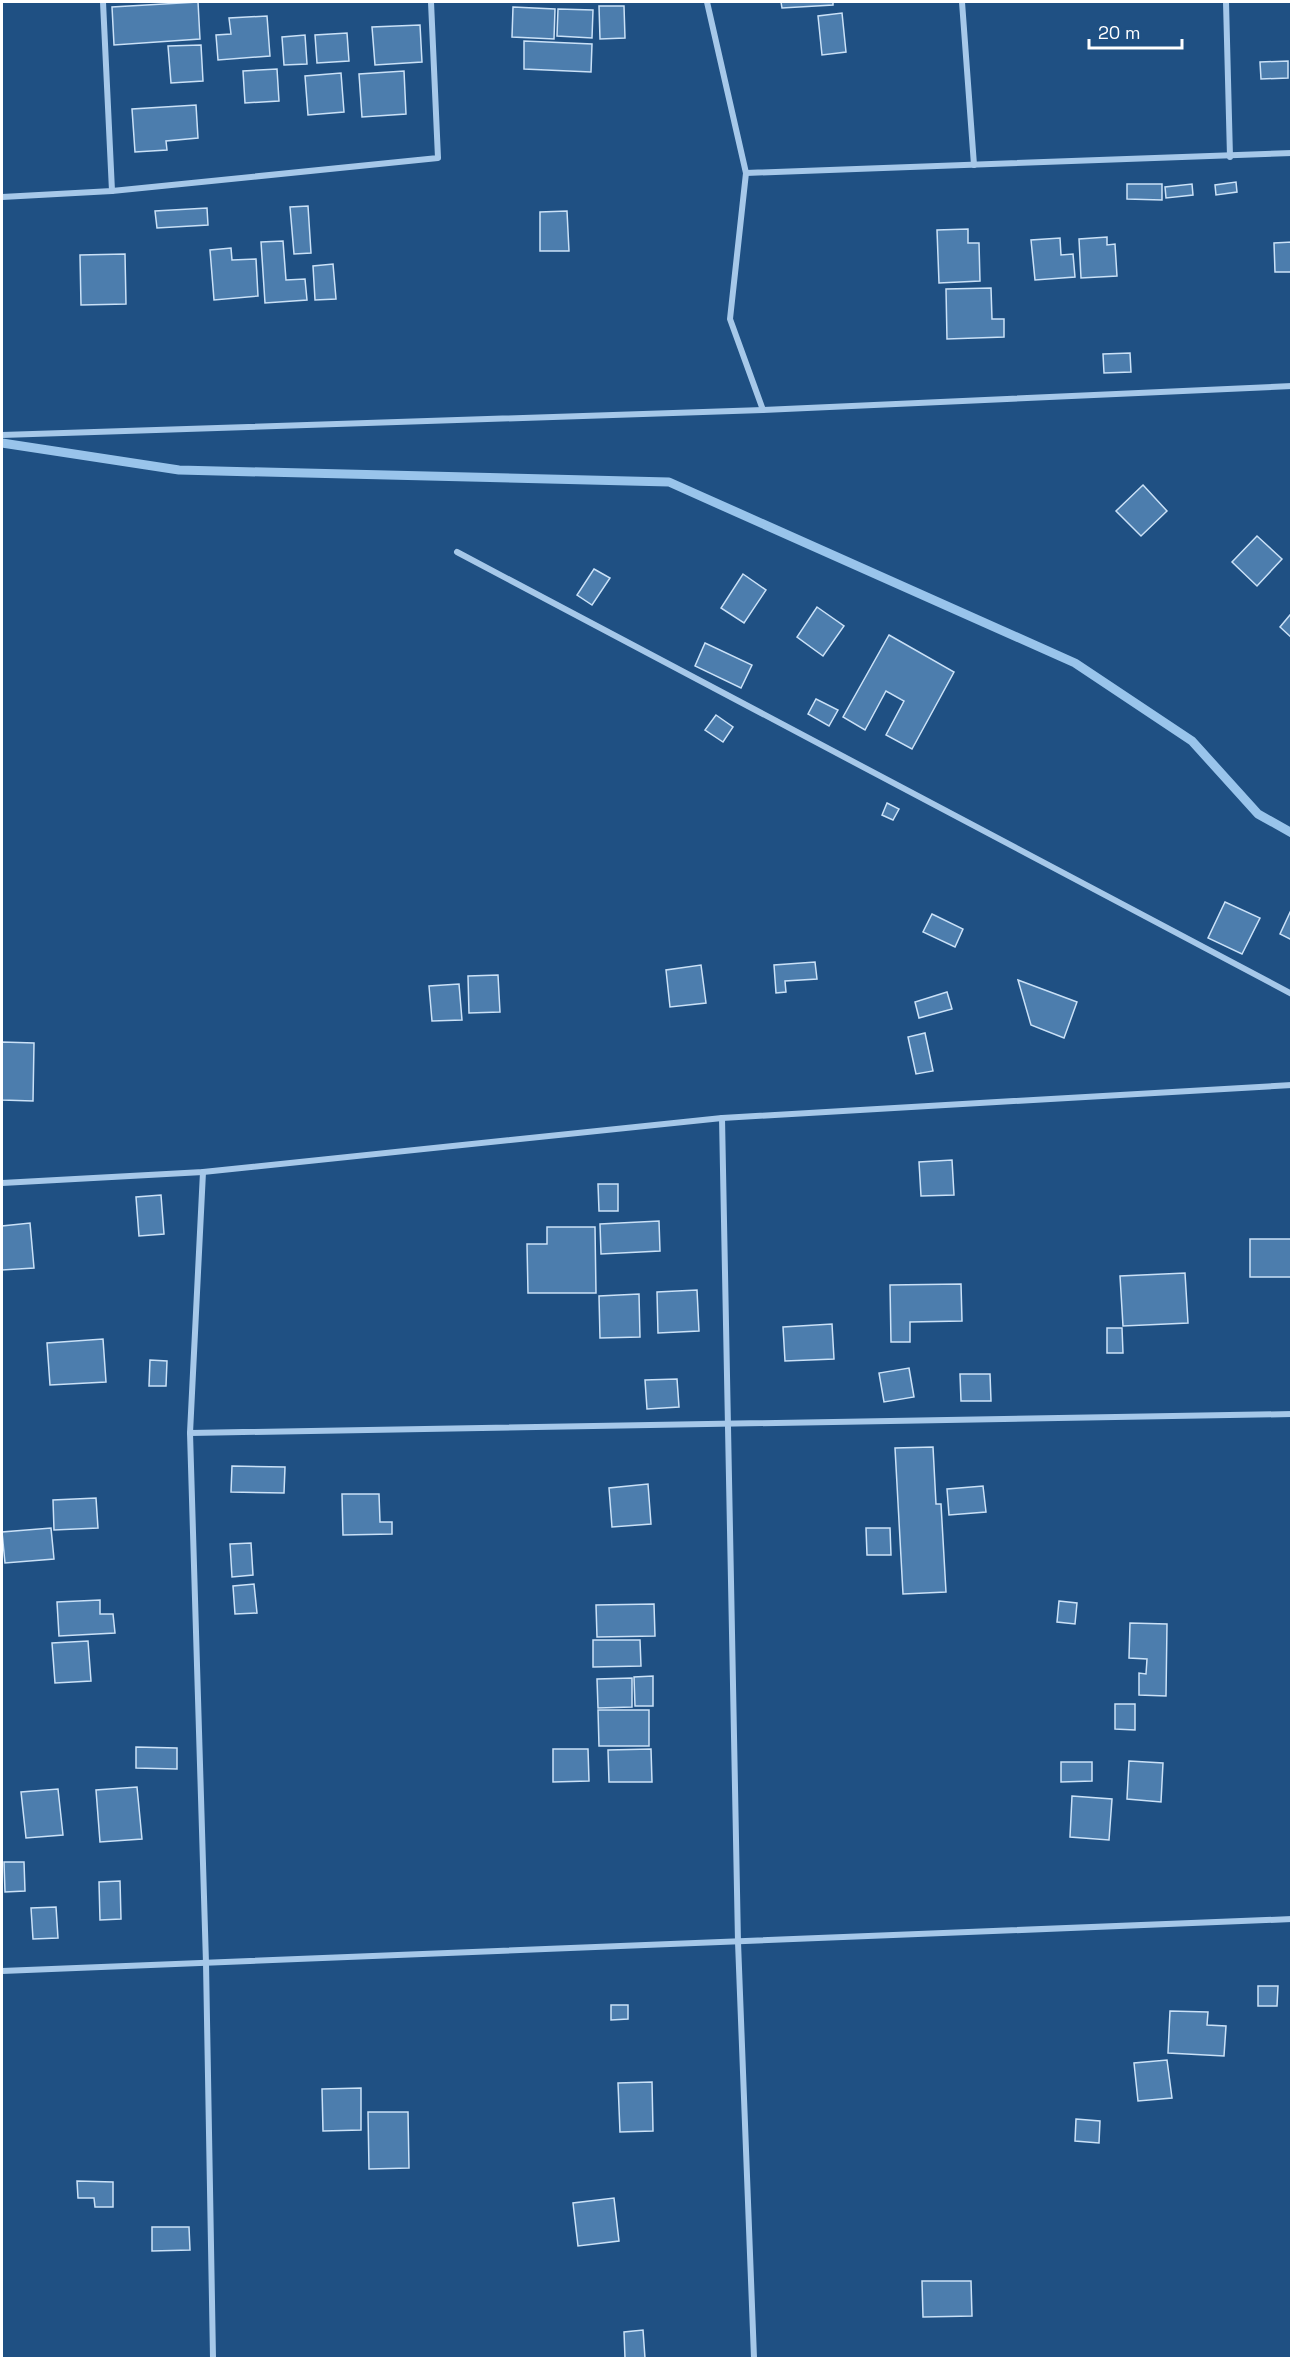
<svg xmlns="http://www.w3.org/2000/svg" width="1293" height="2360" viewBox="0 0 1293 2360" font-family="'Space Grotesk',sans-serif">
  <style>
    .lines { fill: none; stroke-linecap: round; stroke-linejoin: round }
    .stream { stroke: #99c4eb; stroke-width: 9 }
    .building { fill: #4c7dad; stroke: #cae1f7; stroke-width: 1.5 }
    .minor { stroke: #a6c8e9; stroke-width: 6 }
  </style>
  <rect width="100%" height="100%" fill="#1f5083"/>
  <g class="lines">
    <!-- stream -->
    <path class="stream" d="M2,443L179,470L669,482L1075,663L1192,741L1258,814L1292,833"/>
  </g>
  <!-- building -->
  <g class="building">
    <path d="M198,2L200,39L114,45L112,7Z"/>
    <path d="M781,2H833V5L782,8Z"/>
    <path d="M599,6H624L625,38L600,39Z"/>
    <path d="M513,7L555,9L554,39L512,37Z"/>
    <path d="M558,9L593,10L592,38L557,36Z"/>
    <path d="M842,13L846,52L822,55L818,16Z"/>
    <path d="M267,16L270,56L218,60L216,35L231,34L229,18Z"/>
    <path d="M420,25L422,62L375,65L372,27Z"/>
    <path d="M347,33L349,61L317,63L315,35Z"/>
    <path d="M305,35L307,64L284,65L282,37Z"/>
    <path d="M524,41L592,44L591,72L524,69Z"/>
    <path d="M201,45L203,81L171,83L168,46Z"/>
    <path d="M1288,61V78L1261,79L1260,62Z"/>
    <path d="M277,69L279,101L245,103L243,71Z"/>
    <path d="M404,71L406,114L362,117L359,74Z"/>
    <path d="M341,73L344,112L308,115L305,76Z"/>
    <path d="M196,105L198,138L166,141L167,150L135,152L132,109Z"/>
    <path d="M1236,182L1237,192L1216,195L1215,185Z"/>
    <path d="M1127,184H1162V200L1127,199Z"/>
    <path d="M1192,184L1193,195L1166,198L1165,187Z"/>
    <path d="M308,206L311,253L294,254L290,207Z"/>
    <path d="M207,208L208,225L157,228L155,211Z"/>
    <path d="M567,211L569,251H540V212Z"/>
    <path d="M968,229V243H979L980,281L939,283L937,230Z"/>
    <path d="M1107,237V245L1115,244L1117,276L1081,278L1079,239Z"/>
    <path d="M1060,238L1061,255L1073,254L1075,277L1035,280L1031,240Z"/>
    <path d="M283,241L286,280L305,279L307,300L265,303L261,242Z"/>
    <path d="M1292,242V272H1275L1274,243Z"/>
    <path d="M231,248L232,260L256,259L258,296L214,300L210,250Z"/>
    <path d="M125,254L126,304L81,305L80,255Z"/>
    <path d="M333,264L336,299L315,300L313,266Z"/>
    <path d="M991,288L992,319H1004V337L947,339L946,289Z"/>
    <path d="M1130,353L1131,372L1104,373L1103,354Z"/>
    <path d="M1143,485L1167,511L1141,536L1116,511Z"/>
    <path d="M1257,536L1282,559L1257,586L1232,562Z"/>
    <path d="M594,569L610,578L592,605L577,595Z"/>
    <path d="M743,574L766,590L744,623L721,608Z"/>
    <path d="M817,607L844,626L823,656L797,637Z"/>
    <path d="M1290,615L1292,616V638L1280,627Z"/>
    <path d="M889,635L954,672L912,749L886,735L904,701L886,691L865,730L843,717Z"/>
    <path d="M705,643L752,665L741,688L695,666Z"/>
    <path d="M816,699L838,710L829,726L808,714Z"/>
    <path d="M716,715L733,727L723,742L705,730Z"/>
    <path d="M887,803L899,809L893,820L882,815Z"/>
    <path d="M1225,902L1260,918L1242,954L1208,938Z"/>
    <path d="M1292,908V940L1280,934Z"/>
    <path d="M932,914L963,929L955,947L923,932Z"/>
    <path d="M815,962L817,979L785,981L786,992L776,993L774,965Z"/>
    <path d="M701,965L706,1003L670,1007L666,970Z"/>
    <path d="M498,975L500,1012L469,1013L468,976Z"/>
    <path d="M1018,980L1077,1002L1064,1038L1031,1025Z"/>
    <path d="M459,984L462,1020L432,1021L429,986Z"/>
    <path d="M947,992L952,1009L919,1018L915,1002Z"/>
    <path d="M925,1033L933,1071L916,1074L908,1037Z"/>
    <path d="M2,1042L34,1043L33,1101L2,1100Z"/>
    <path d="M952,1160L954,1195L921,1196L919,1162Z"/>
    <path d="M598,1184H618V1211H599Z"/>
    <path d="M161,1195L164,1234L139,1236L136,1197Z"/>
    <path d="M659,1221L660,1251L601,1254L600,1224Z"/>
    <path d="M30,1223L34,1268L2,1270V1226Z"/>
    <path d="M547,1227H595L596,1293H528L527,1244H547Z"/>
    <rect x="1250" y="1239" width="42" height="38"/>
    <path d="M1185,1273L1188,1323L1123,1326L1120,1276Z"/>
    <path d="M961,1284L962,1321L910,1322V1342H891L890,1285Z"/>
    <path d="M697,1290L699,1331L658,1333L657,1292Z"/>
    <path d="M639,1294L640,1337L600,1338L599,1296Z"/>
    <path d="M832,1324L834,1359L785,1361L783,1327Z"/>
    <path d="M1107,1328H1122L1123,1353H1107Z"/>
    <path d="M103,1339L106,1382L50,1385L47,1343Z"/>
    <path d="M150,1360L167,1361L166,1386H149Z"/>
    <path d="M909,1368L914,1397L884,1402L879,1373Z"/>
    <path d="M960,1374H990L991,1401H961Z"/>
    <path d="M677,1379L679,1407L647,1409L645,1380Z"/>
    <path d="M933,1447L936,1504H941L946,1592L903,1594L895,1448Z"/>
    <path d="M232,1466L285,1467L284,1493L231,1492Z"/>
    <path d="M648,1484L651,1524L612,1527L609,1488Z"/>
    <path d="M983,1486L986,1512L949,1515L947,1489Z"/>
    <path d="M342,1494H379L380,1522H392V1534L343,1535Z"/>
    <path d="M96,1498L98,1528L54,1530L53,1500Z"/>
    <path d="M51,1528L54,1559L5,1563L2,1532Z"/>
    <path d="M866,1528H890L891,1555H867Z"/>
    <path d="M251,1543L253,1575L232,1577L230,1544Z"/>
    <path d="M254,1584L257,1613L235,1614L233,1586Z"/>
    <path d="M100,1600V1614H113L115,1633L59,1636L57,1602Z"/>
    <path d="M1059,1601L1077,1603L1075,1624L1057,1622Z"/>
    <path d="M654,1604L655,1636L597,1637L596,1605Z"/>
    <path d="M1130,1623L1167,1624L1166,1696L1139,1695V1673L1146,1674L1147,1659L1129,1658Z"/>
    <path d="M593,1640H640L641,1666L593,1667Z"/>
    <path d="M88,1641L91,1681L55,1683L52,1643Z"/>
    <path d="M653,1676V1706H635L634,1677Z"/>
    <path d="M632,1678V1707L598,1708L597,1679Z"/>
    <path d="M1115,1704H1135V1730L1115,1729Z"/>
    <path d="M598,1710H649V1746H599Z"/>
    <path d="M136,1747L177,1748V1769L136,1768Z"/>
    <path d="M553,1749H588L589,1781L553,1782Z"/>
    <path d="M651,1749L652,1782H609L608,1750Z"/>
    <path d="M1129,1761L1163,1763L1161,1802L1127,1799Z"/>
    <path d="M1061,1762H1092V1781L1061,1782Z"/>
    <path d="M137,1787L142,1839L100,1842L96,1790Z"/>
    <path d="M58,1789L63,1835L26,1838L21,1792Z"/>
    <path d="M1072,1796L1112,1799L1109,1840L1070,1837Z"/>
    <path d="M4,1862H24L25,1891L5,1892Z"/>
    <path d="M120,1881L121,1919L100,1920L99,1882Z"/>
    <path d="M56,1907L58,1938L33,1939L31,1908Z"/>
    <path d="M1258,1986H1278L1277,2006H1258Z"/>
    <path d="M611,2005H628V2019L611,2020Z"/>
    <path d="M1170,2011L1208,2012L1207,2025L1226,2026L1224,2056L1168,2053Z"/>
    <path d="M1167,2060L1172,2098L1138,2101L1134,2063Z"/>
    <path d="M652,2082L653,2131L620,2132L618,2083Z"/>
    <path d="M361,2088V2130L323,2131L322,2089Z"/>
    <path d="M368,2112H408L409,2168L369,2169Z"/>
    <path d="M1076,2119L1100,2121L1099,2143L1075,2141Z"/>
    <path d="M77,2181L113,2182V2207H95L94,2198H78Z"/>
    <path d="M614,2198L619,2241L578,2246L573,2203Z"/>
    <path d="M152,2227H189L190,2250L152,2251Z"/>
    <path d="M922,2281H971L972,2316L923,2317Z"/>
    <path d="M643,2330L645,2358H625L624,2332Z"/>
  </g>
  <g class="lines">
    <!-- minor -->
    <g class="minor">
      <path d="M103,2L112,191"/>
      <path d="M707,2L746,173L730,319L763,410"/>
      <path d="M962,2L974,165"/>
      <path d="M1226,2L1230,157"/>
      <path d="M746,173L1292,153"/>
      <path d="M2,197L112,191L438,158L431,2"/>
      <path d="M2,435L763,410L1292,386"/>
      <path d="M457,552L1292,994"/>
      <path d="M722,1118L738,1942L754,2358"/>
      <path d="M203,1172L190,1433L206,1963L213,2358"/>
      <path d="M2,1183L203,1172L722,1118L1292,1085"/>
      <path d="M190,1433L1292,1414"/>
      <path d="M2,1971L1292,1919"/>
    </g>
  </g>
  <!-- border -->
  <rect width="1293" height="2360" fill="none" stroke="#ffffff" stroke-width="6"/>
  <!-- scale -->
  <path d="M1089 39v9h93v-9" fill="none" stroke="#ffffff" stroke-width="3"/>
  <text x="1098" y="39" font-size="18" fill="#ffffff" stroke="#1f5083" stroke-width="4.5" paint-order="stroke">20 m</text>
</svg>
